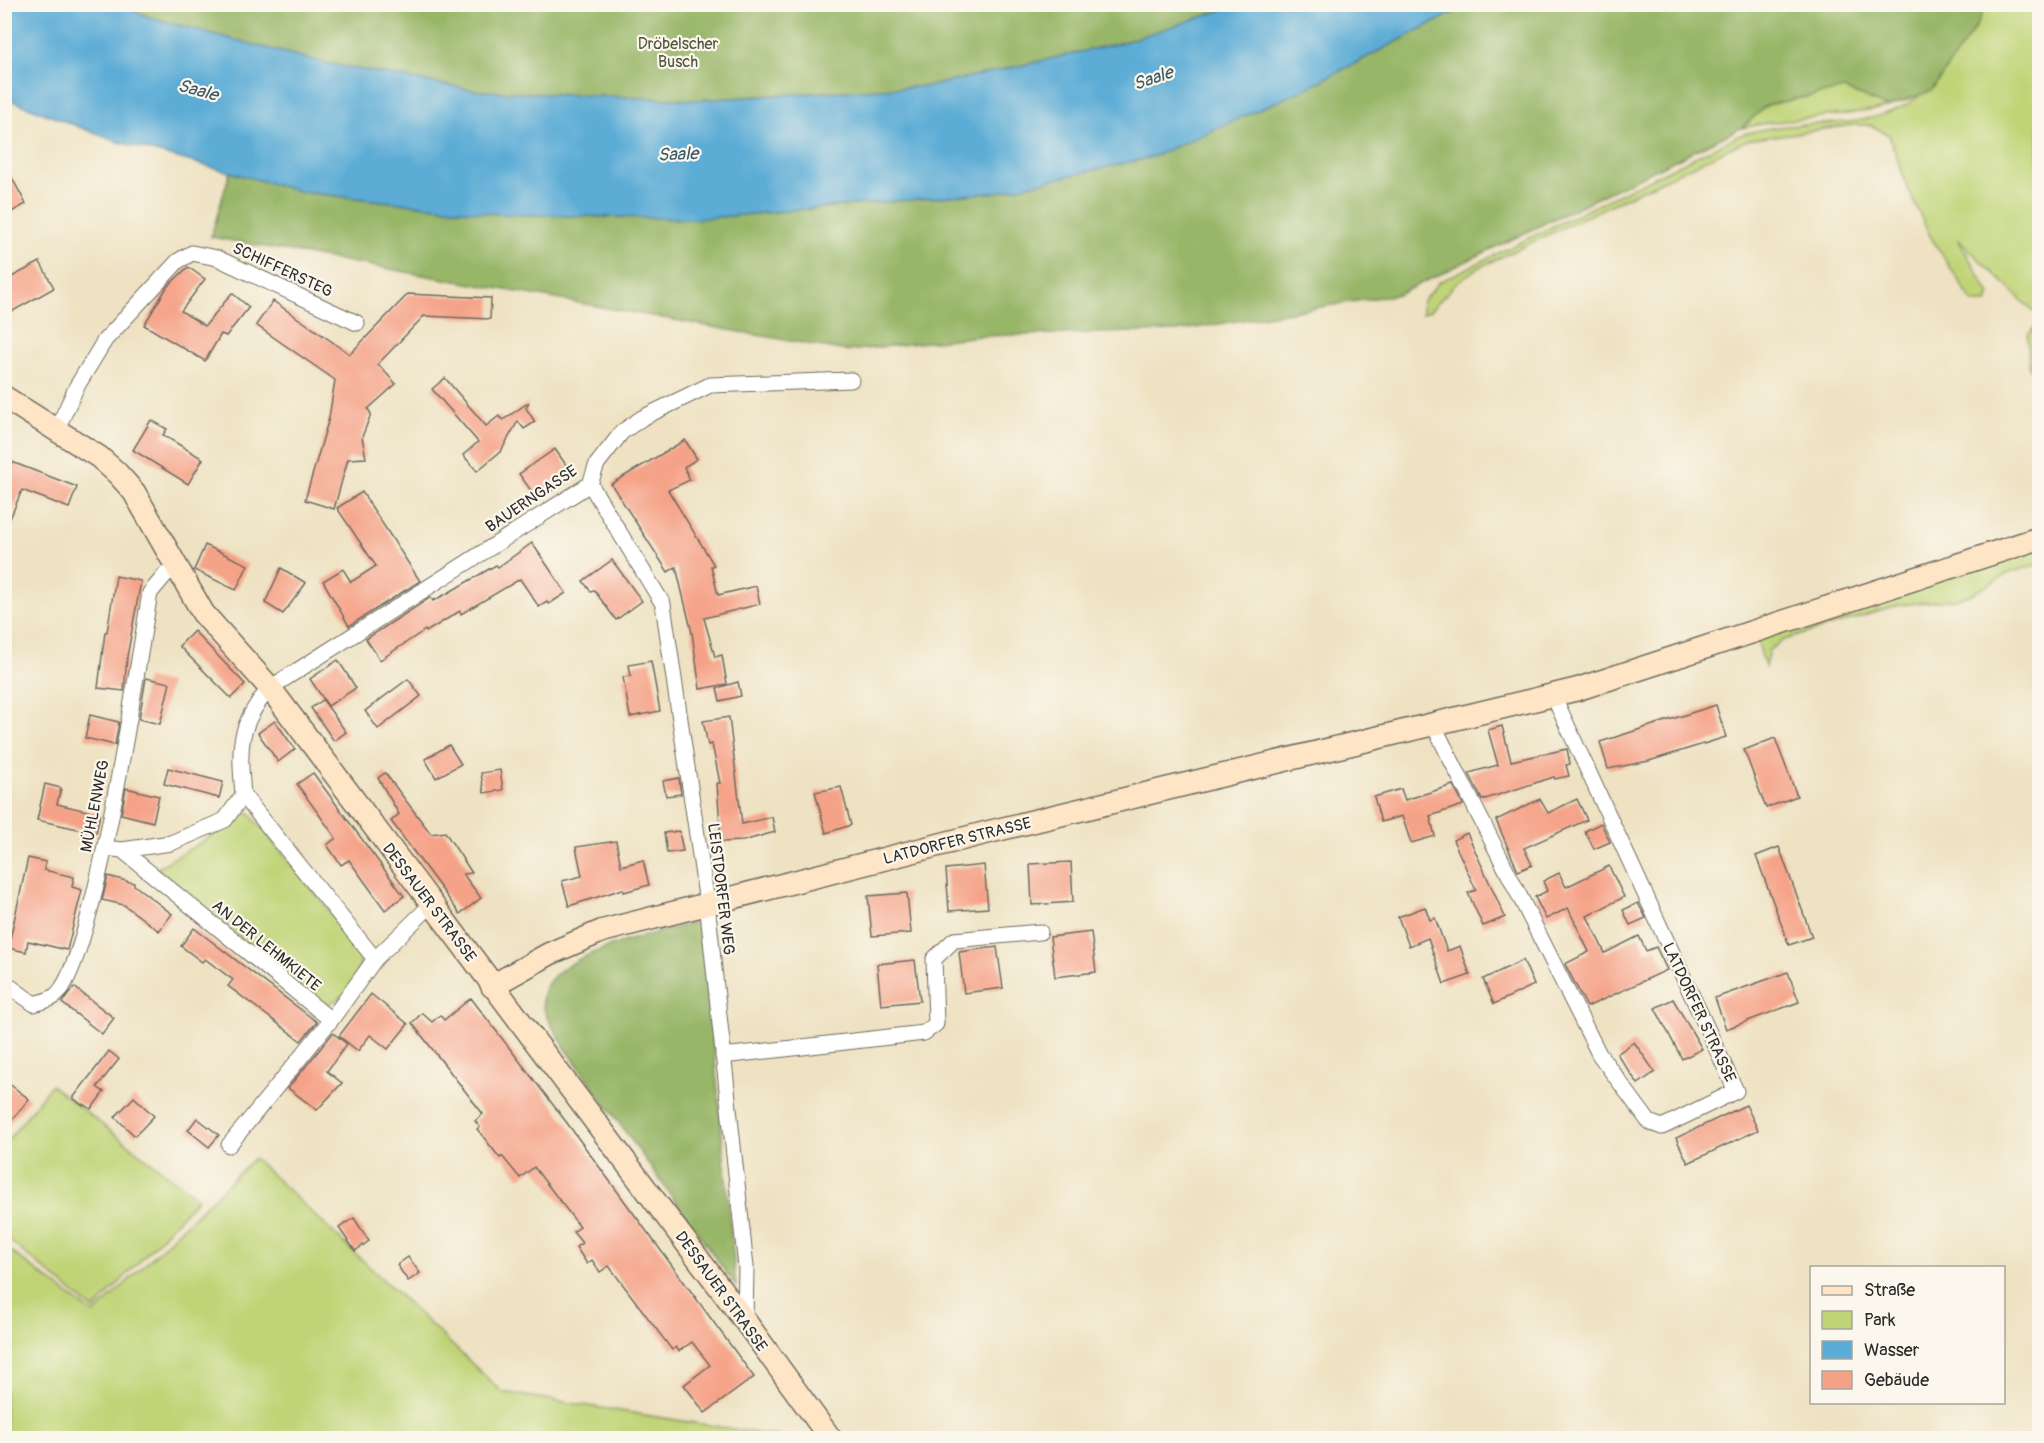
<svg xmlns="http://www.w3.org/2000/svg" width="2044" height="1443" viewBox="0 0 2044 1443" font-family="Pangolin,sans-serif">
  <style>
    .green { fill: #c0d477; stroke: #768051; stroke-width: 1.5 }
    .forest { fill: #98b668; stroke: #62704a; stroke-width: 1.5 }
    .water { fill: #5bacd6; stroke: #436c80; stroke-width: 1.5 }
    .building { fill: #f5a388 }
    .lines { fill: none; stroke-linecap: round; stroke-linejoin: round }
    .minor-casing { stroke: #6f6b60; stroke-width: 17 }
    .secondary-casing { stroke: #6f6b60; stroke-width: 25 }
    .minor { stroke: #fff; stroke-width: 15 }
    .secondary { stroke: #fde5c5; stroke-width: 22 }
    .labels { text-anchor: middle; stroke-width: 4.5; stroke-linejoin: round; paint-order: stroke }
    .park-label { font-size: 16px; fill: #50553e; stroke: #fbf7ec }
    .street-label { font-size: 16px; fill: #2b2b2b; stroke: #fbf7ec }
    .water-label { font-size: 18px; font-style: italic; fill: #3c5867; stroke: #fbf7ec }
  </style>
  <rect width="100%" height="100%" fill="#fbf7ec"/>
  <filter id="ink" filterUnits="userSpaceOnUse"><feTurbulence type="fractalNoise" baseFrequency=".0167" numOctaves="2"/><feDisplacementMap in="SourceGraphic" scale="12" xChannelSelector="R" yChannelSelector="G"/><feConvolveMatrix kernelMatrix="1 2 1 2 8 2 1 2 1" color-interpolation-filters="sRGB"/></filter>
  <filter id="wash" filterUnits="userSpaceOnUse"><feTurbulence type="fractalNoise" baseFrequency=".008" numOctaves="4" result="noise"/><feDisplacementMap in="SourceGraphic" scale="24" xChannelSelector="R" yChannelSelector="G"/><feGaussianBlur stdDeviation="1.35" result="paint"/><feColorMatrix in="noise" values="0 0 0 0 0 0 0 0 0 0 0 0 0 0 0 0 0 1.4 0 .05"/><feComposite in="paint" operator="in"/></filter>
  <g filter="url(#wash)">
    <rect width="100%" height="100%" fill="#eee2c2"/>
    <!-- green -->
    <g class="green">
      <path d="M1986,5H2039V317L1958,239L1990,294L1987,303H1973L1930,236L1908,189L1889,135L1870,125H1853L1747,140L1476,269L1456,283L1431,310L1422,314V302L1439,282L1738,136C1774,123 1810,126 1847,122C1869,120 1897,112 1915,99C1939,81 1974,31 1986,5Z"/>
      <path d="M1844,89L1887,107C1839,119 1789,116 1742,128L1767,105Z"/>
      <path d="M2039,322V388L2029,367L2028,335Z"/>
      <path d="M2039,548V564L2009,573L1972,594L1956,599L1900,605L1784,640L1769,650L1765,667L1757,639Z"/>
      <path d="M245,808L346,931C350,938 356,945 359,952C365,974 343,1006 320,1004L157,868L234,823Z"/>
      <path d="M51,1085L198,1198L94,1310L5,1237V1144Z"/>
      <path d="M254,1158L502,1392L788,1438H5V1247L94,1314Z"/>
    </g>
    <!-- forest -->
    <g class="forest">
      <path d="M119,5H1238L1124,42L931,86L696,100L479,91L324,63L152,18Z"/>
      <path d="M1468,5H1986L1977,25L1931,91L1887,107L1844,89L1767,105L1741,128L1399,294L1177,331L980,336L847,351L211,237L230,172L302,192L499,214L696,219L998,192L1152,157L1305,89Z"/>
      <path d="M702,921L736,1286L564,1046C556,1031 537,1009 544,991C559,951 664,931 702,921Z"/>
    </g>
    <!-- water -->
    <path class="water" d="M4,5H119L152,18L324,63L479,91L696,100L931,86L1124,42L1238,5H1468L1305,89L1152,157L998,192L696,219L499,214L302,192L115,141L5,98Z"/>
    <g id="blocks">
      <!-- building -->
      <g class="building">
        <path d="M4,163L26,204L4,216Z"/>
        <path d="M40,262L54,288L4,316V281Z"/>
        <path d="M188,267L205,279L181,311L205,326L232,293L249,307L226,336L221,334L205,361L144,325L167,287Z"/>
        <path d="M408,294L491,298L490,319L424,316L378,364L396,384L368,409L371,414L362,437L366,458L348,459L334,509L305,500L329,418L335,380L256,325L273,301L350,354Z"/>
        <path d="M445,378L486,426L499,416L503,420L529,402L526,408L535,422L524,429L518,421L501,451L477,471L463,455L478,442L432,389Z"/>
        <path d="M151,420L167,429L163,435L203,459L188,484L133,450Z"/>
        <path d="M685,440L697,459L684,467L690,480L668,490L714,565L711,566L718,595L756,586L760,604L704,618L715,657L722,655L727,684L700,689L692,633L676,567L668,572L611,484Z"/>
        <path d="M555,449L573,475L538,500L519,474Z"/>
        <path d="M4,459L77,487L69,508L22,490L4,533Z"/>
        <path d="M362,492L420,581L349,626L323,581L343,569L351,582L376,566L337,508Z"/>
        <path d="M532,543L566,593L549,604L547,602L539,607L520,579L461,614L460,611L426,632L425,630L380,660L366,639L431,597L433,601L448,593L496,565L498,567Z"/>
        <path d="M205,545L248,565L236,590L194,570Z"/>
        <path d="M612,560L642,601L616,620L594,590L591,592L583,581Z"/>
        <path d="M281,568L306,583L283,614L265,603Z"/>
        <path d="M116,576L141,581L127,657L124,691L98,688L105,632H107Z"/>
        <path d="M194,631L245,684L231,698L179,646Z"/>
        <path d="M338,660L356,688L328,706L310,679Z"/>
        <path d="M651,661L660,711L630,717L623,677L631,676L629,665Z"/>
        <path d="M146,678L170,683L160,724L139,719Z"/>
        <path d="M408,679L421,696L378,729L365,711Z"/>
        <path d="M738,682L741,696L720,701L717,688Z"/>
        <path d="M323,700L346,732L334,741L311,708Z"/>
        <path d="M1716,705L1726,737L1649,761L1608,769L1600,742Z"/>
        <path d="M90,715L119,722L115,745L85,738Z"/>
        <path d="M729,717L742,824L772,817L775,832L743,841L721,842L717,783H720L712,744L708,745L703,721Z"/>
        <path d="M275,721L295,749L278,762L258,733Z"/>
        <path d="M1502,726L1511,761L1567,749L1570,764L1566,765L1569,776L1555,779L1554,777L1482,800L1469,773L1498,765L1488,730Z"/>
        <path d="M1775,738L1797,796L1766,808L1744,750Z"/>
        <path d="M449,745L461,764L436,778L425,759Z"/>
        <path d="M168,768L223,782L219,798L164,784Z"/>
        <path d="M500,770L503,790L484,793L481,773Z"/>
        <path d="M313,773L404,896L385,910L349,860L341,865L327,845L336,838L297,784Z"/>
        <path d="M385,773L431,834L445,832L472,873L463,874L481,898L460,914L391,821L399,814L378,778Z"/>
        <path d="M679,778L681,794L666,796L663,781Z"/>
        <path d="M45,784L61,788L57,804L100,814L96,833L37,820Z"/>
        <path d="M1453,785L1463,805L1430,816L1435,836L1411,843L1402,816L1381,822L1374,797L1401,789L1405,800Z"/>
        <path d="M841,787L851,825L826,833L815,792Z"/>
        <path d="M126,788L159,796L153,822L121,814Z"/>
        <path d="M1540,799L1548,813L1577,799L1587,820L1524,848L1532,865L1518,871L1496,820Z"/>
        <path d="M1601,823L1610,842L1594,849L1585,831Z"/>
        <path d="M679,831L683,851L667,853L664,833Z"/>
        <path d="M1467,833L1505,917L1483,926L1468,893L1476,890L1453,840Z"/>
        <path d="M616,841L621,866L643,860L649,885L624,892L623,889L569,906L562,881L582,876L576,847Z"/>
        <path d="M1779,847L1812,937L1789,945L1756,856Z"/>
        <path d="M28,858L46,862L44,870L74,877L72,887L82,890L67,950L28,941L26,952L8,948Z"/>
        <path d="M1071,862L1073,902L1032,905L1030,864Z"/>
        <path d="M984,865L988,908L949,911L946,869Z"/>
        <path d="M1609,866L1624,897L1587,916L1605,953L1639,936L1646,951L1656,947L1667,970L1587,1007L1565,964L1589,952L1568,908L1546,919L1535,897L1547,891L1543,881L1559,873L1566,887Z"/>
        <path d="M108,876L134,883V885L172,914L159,931L124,905L102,900Z"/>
        <path d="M907,893L911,933L872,936L868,896Z"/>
        <path d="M1638,903L1646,918L1630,925L1623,910Z"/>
        <path d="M1425,907L1430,920L1435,918L1447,951L1460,946L1470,975L1444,984L1428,938L1409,946L1398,917Z"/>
        <path d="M194,928L317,1022L301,1041L228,986L233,980L205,959L202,962L181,946Z"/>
        <path d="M1091,932L1096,972L1055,977L1050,937Z"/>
        <path d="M997,947L1003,988L964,993L959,952Z"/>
        <path d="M915,960L920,1001L881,1005L877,964Z"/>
        <path d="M1523,960L1534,985L1494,1004L1483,979Z"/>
        <path d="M1788,972L1799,1002L1726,1029L1715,998Z"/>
        <path d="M74,987L114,1018L102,1034L62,1003Z"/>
        <path d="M371,994L408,1024L388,1049L370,1035L358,1051L339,1036Z"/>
        <path d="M471,998L567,1123L754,1377L705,1413L684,1385L710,1365L692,1342L679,1351L676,1347L672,1350L609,1266L600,1272L592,1260L587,1264L576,1247L582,1243L573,1232L580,1227L534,1167L520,1178L502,1156L500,1158L477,1129L480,1127L475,1121L483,1114L412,1023L422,1013L432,1022L440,1015L444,1020Z"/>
        <path d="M1673,999L1702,1049L1682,1059L1655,1008Z"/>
        <path d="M333,1033L347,1044L327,1071L342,1083L317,1110L288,1088Z"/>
        <path d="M1634,1042L1655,1072L1638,1084L1617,1054Z"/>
        <path d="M109,1051L119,1059L97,1087L104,1092L91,1109L84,1104L83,1106L73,1098Z"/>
        <path d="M4,1080L29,1099L4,1130Z"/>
        <path d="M134,1097L154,1116L135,1136L115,1117Z"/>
        <path d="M1746,1105L1758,1130L1688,1163L1676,1138Z"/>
        <path d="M197,1118L219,1135L209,1147L188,1130Z"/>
        <path d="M354,1218L369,1241L355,1251L339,1228Z"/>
        <path d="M408,1257L420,1273L408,1281L397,1265Z"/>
      </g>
    </g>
  </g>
  <g filter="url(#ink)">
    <use href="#blocks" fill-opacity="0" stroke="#6f6b60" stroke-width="1.5"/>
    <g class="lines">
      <defs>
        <g id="minor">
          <path d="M57,429L77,386L105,340L178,261L192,253L217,258L357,323"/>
          <path d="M590,484L663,604L707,903L746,1267L745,1321"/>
          <path d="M1433,724L1599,1054L1649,1122L1662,1127L1736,1091L1553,695"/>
          <path d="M243,795C239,748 237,725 270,688L590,484L597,464L622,432L642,418L710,385L851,380"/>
          <path d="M105,848L122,850L331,1020L375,959L243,795L225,820L171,843L122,850"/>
          <path d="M375,959L432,904"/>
          <path d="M4,982L34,1004C40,1002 50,1000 55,996C94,967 139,655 150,593L166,574L176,569"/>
          <path d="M723,1056L924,1033L936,1024L934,959L954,940L1040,932"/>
          <path d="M229,1145L331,1020"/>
        </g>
        <g id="secondary">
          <path d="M4,397L99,457L117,473L134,492L203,613L270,688L745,1321L830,1438"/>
          <path d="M492,986L549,954L602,931L989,832L1578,689L2040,538"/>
        </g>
      </defs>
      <!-- minor casing -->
      <use href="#minor" class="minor-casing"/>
      <!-- secondary casing -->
      <use href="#secondary" class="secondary-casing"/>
      <!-- minor -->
      <use href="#minor" class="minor"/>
      <!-- secondary -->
      <use href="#secondary" class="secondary"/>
    </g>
  </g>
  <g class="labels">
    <!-- park labels -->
    <g class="park-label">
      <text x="678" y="49">Dröbelscher<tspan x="678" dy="18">Busch</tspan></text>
    </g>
    <!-- street labels -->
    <g class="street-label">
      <text transform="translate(283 269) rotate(25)" y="6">SCHIFFERSTEG</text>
      <text transform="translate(531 498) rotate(-34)" y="6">BAUERNGASSE</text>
      <text transform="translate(94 806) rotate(-79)" y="6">MÜHLENWEG</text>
      <text transform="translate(957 840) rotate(-14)" y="6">LATDORFER STRASSE</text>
      <text transform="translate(722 889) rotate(83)" y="6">LEISTDORFER WEG</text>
      <text transform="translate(430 902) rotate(53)" y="6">DESSAUER STRASSE</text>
      <text transform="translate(267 945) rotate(39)" y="6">AN DER LEHMKIETE</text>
      <text transform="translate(1700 1012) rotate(65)" y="6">LATDORFER STRASSE</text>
      <text transform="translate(722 1291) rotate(54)" y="6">DESSAUER STRASSE</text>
    </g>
    <!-- water labels -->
    <g class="water-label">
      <text transform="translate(1153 78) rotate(-19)" y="6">Saale</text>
      <text transform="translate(198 90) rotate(15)" y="6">Saale</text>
      <text transform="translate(678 154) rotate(-2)" y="6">Saale</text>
    </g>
  </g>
  <!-- margin -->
  <rect width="2044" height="1443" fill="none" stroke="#fbf7ec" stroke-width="24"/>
  <!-- legend -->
  <rect x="1810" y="1266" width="195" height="138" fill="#fbf7ec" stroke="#a8a59f" stroke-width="1.5"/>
  <rect x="1822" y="1286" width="30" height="9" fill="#fde5c5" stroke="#a8a59f" stroke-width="1.5"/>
  <text x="1864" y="1296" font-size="18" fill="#2b2b2b">Straße</text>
  <rect x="1822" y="1311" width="30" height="18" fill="#c0d477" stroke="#a8a59f" stroke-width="1.5"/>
  <text x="1864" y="1326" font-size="18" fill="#2b2b2b">Park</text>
  <rect x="1822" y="1341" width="30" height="18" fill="#5bacd6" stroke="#a8a59f" stroke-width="1.5"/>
  <text x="1864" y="1356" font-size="18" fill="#2b2b2b">Wasser</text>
  <rect x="1822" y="1371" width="30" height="18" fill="#f5a388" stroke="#a8a59f" stroke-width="1.5"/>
  <text x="1864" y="1386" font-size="18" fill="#2b2b2b">Gebäude</text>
</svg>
